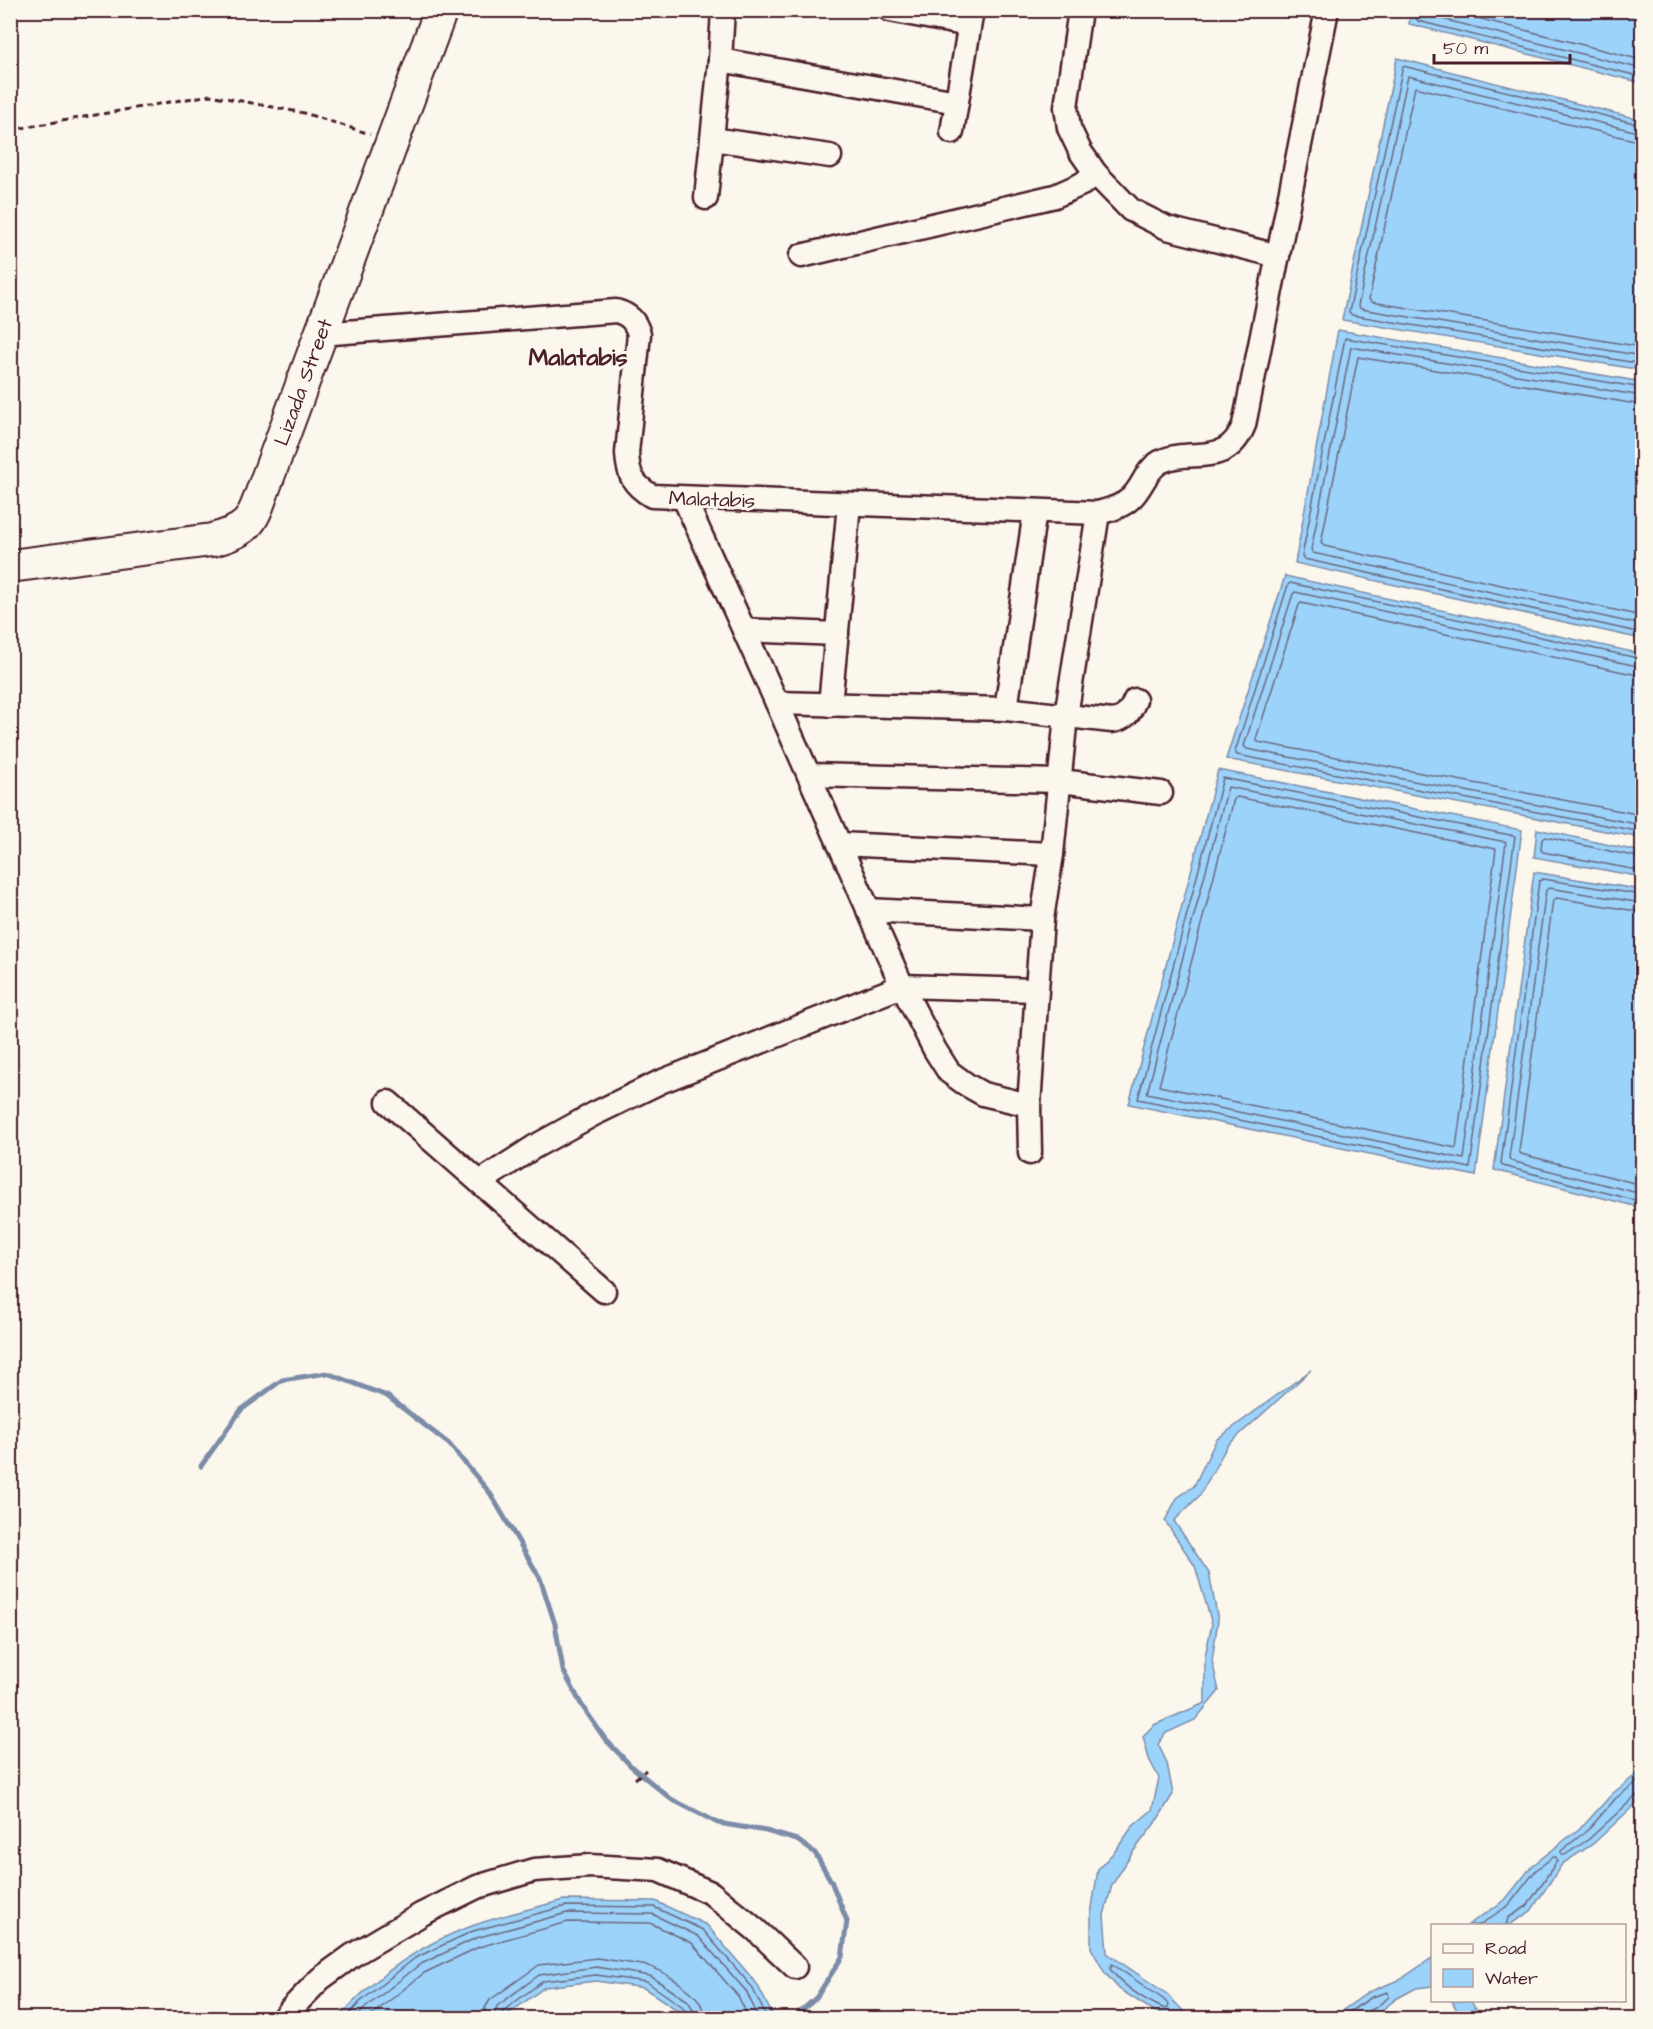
<svg xmlns="http://www.w3.org/2000/svg" width="1653" height="2029" viewBox="0 0 1653 2029" font-family="'Architects Daughter',sans-serif">
  <style>
    .water { fill: #9cd3fb; stroke: #7b8ba8; stroke-width: 1.5 }
    .lines { fill: none; stroke-linecap: round; stroke-linejoin: round }
    .shore { stroke: #6b677e; stroke-width: 1.5 }
    .stream { stroke: #7b8ba8; stroke-width: 5 }
    .street-casing { stroke: #4a1f2b; stroke-width: 27 }
    .secondary-casing { stroke: #4a1f2b; stroke-width: 36 }
    .path { stroke: #4a1f2b; stroke-width: 3; stroke-dasharray: 6 4.5; stroke-linecap: butt }
    .street { stroke: #fbf7ec; stroke-width: 22 }
    .secondary { stroke: #fbf7ec; stroke-width: 32 }
    .labels { text-anchor: middle; stroke-width: 6; stroke-linejoin: round; paint-order: stroke }
    .street-label { font-size: 21px; fill: #4a1f2b; stroke: #fbf7ec }
    .quarter-label { font-size: 24px; font-weight: bold; fill: #4a1f2b; stroke: #fbf7ec }
  </style>
  <rect width="100%" height="100%" fill="#fbf7ec"/>
  <filter id="ink" filterUnits="userSpaceOnUse"><feTurbulence type="fractalNoise" baseFrequency=".0167" numOctaves="2"/><feDisplacementMap in="SourceGraphic" scale="12" xChannelSelector="R" yChannelSelector="G"/><feConvolveMatrix kernelMatrix="1 2 1 2 8 2 1 2 1" color-interpolation-filters="sRGB"/></filter>
  <g filter="url(#ink)">
    <!-- water -->
    <g class="water">
      <path d="M1411,11H1642V83L1409,24Z"/>
      <path d="M1397,58L1642,120V370L1342,320Z"/>
      <path d="M1338,330L1642,382V639L1295,563Z"/>
      <path d="M1285,576L1642,654V838L1226,759Z"/>
      <path d="M1218,770L1522,830L1476,1176L1129,1104Z"/>
      <path d="M1537,829L1642,852V877L1534,857Z"/>
      <path d="M1534,872L1642,890V1208L1494,1170Z"/>
      <path d="M1311,1370L1227,1446L1200,1495L1174,1521L1209,1573L1218,1620L1212,1661L1219,1691L1195,1720L1166,1733L1158,1744L1167,1763L1173,1794L1158,1819L1133,1852L1112,1885L1104,1915L1107,1953L1167,1994L1187,2015L1282,2016L1337,2014L1369,1992L1401,1979L1432,1958V1986L1416,1988L1396,1999L1377,2014L1363,2018H1171L1152,2010L1119,1989L1105,1973L1091,1948V1914L1098,1869L1116,1850L1132,1827L1152,1810L1159,1778L1149,1759L1143,1736L1154,1725L1205,1703V1656L1212,1624L1195,1566L1165,1521L1177,1498L1194,1486L1216,1440Z"/>
      <path d="M1642,1770V1798L1593,1844L1562,1864L1531,1911L1509,1925H1468L1505,1900L1532,1866L1585,1824L1612,1794Z"/>
      <path d="M564,1900L655,1901L707,1925L757,1984L774,2018H682L679,2011L644,1988L596,1981L545,1987L503,2018H338C374,1978 420,1944 472,1926C502,1915 534,1908 564,1900Z"/>
      <path d="M1452,2001H1471L1480,2018H1461Z"/>
    </g>
    <g class="lines">
      <!-- shore -->
      <g class="shore">
        <path d="M1416,10V18L1418,21L1642,77"/>
        <path d="M1424,10L1426,15L1642,69"/>
        <path d="M1446,10L1642,60"/>
        <path d="M1642,125L1403,66L1349,312L1352,315L1642,364"/>
        <path d="M1642,133L1408,76L1358,306L1361,309L1642,356"/>
        <path d="M1642,142L1415,87L1369,299L1372,302L1642,347"/>
        <path d="M1642,388L1345,338L1302,556L1304,559L1642,633"/>
        <path d="M1642,396L1351,347L1311,550L1313,553L1642,625"/>
        <path d="M1642,405L1358,357L1321,543L1324,546L1642,616"/>
        <path d="M1642,659L1290,583L1288,585L1235,752L1237,755L1642,832"/>
        <path d="M1642,667L1295,592L1293,594L1244,746L1247,749L1642,825"/>
        <path d="M1642,676L1301,603L1299,605L1256,739L1258,742L1642,815"/>
        <path d="M1223,778L1515,836L1470,1168L1138,1099Z"/>
        <path d="M1228,787L1506,842L1464,1159L1147,1093Z"/>
        <path d="M1237,797L1496,849L1456,1148L1159,1086L1234,799Z"/>
        <path d="M1642,858L1545,837L1542,839L1541,850L1543,852L1642,871"/>
        <path d="M1642,895L1543,879L1539,881L1501,1163L1503,1166L1642,1202"/>
        <path d="M1642,903L1549,888L1546,890L1509,1158L1511,1161L1642,1194"/>
        <path d="M1642,912L1557,898L1553,900L1519,1151L1521,1154L1642,1185"/>
        <path d="M1642,1778L1616,1798L1590,1828L1561,1851V1855H1565L1589,1839L1636,1796L1642,1794"/>
        <path d="M1478,1926L1509,1905L1536,1870L1553,1857H1556L1557,1861L1527,1906L1508,1918L1506,1926"/>
        <path d="M1112,1964L1163,1999L1169,2005L1168,2008L1165,2009C1144,2000 1124,1987 1110,1969Z"/>
        <path d="M346,2018L360,2002L415,1958L473,1931L566,1906L654,1907L703,1930L752,1987L767,2018"/>
        <path d="M356,2018L365,2008L419,1965L476,1938L567,1913L652,1914L698,1936L746,1991L759,2018"/>
        <path d="M368,2018L424,1973L479,1947L568,1922L650,1923L692,1943L738,1996L749,2018"/>
        <path d="M484,2018L485,2008L490,2000L539,1965L597,1958L648,1966C660,1969 687,1987 696,1997C701,2003 704,2011 704,2018"/>
        <path d="M493,2018L497,2006L539,1975L596,1967L650,1976L688,2001L694,2011L695,2018"/>
        <path d="M500,2018L503,2011L543,1981L596,1975L647,1982L683,2007L687,2018"/>
        <path d="M1340,2018L1372,1997L1388,1992L1389,1997L1375,2008L1368,2011L1365,2018"/>
      </g>
      <!-- stream -->
      <path class="stream" d="M201,1466L241,1410L282,1380L327,1373L387,1396L449,1444L490,1493L540,1578L555,1624L563,1670L581,1704L605,1739L631,1766L671,1799L718,1823L766,1831L797,1840L815,1853L831,1881L847,1921L842,1957L816,1998L793,2018"/>
      <defs>
        <g id="street">
          <path d="M890,10L969,25"/>
          <path d="M1080,10L1066,107L1069,128L1080,151L1096,174L1131,210L1167,228L1278,256"/>
          <path d="M720,60L957,102"/>
          <path d="M952,132L972,10"/>
          <path d="M712,139L830,156"/>
          <path d="M706,198L720,60L723,10"/>
          <path d="M801,256L1055,196L1082,184L1096,174"/>
          <path d="M320,334L616,311C630,315 635,321 639,334L627,453C628,475 633,485 652,496L1098,513C1109,510 1122,507 1131,498C1143,487 1145,471 1160,462C1191,446 1226,470 1244,425L1327,10"/>
          <path d="M684,498L777,703L902,986L935,1050L949,1072L967,1085L983,1094L1029,1105"/>
          <path d="M744,630L837,634"/>
          <path d="M777,703L1006,709L1112,721C1126,719 1130,712 1135,700"/>
          <path d="M830,705L849,504"/>
          <path d="M1006,709L1035,511"/>
          <path d="M809,775L1060,781L1161,793"/>
          <path d="M839,844L1052,854"/>
          <path d="M868,910L1042,919"/>
          <path d="M388,1102L604,1291"/>
          <path d="M1030,1153L1029,1105L1042,919L1052,854L1066,716L1098,513"/>
          <path d="M480,1182L534,1147L594,1114L660,1082L902,986L1036,990"/>
          <path d="M284,2018L291,2009L320,1979L353,1955L422,1914L477,1887L534,1870L590,1866L658,1870L711,1893L756,1930L795,1967"/>
        </g>
        <path id="secondary" d="M10,566L212,540C254,529 252,519 266,482L441,10"/>
      </defs>
      <!-- street casing -->
      <use href="#street" class="street-casing"/>
      <!-- secondary casing -->
      <use href="#secondary" class="secondary-casing"/>
      <!-- path -->
      <g class="path">
        <path d="M10,130L210,95L304,113L370,134"/>
        <path d="M635,1779L646,1770"/>
      </g>
      <!-- street -->
      <use href="#street" class="street"/>
      <!-- secondary -->
      <use href="#secondary" class="secondary"/>
    </g>
  </g>
  <g class="labels">
    <!-- street labels -->
    <g class="street-label">
      <text transform="translate(303 382) rotate(-70)" y="7">Lizada Street</text>
      <text transform="translate(712 499) rotate(2)" y="7">Malatabis</text>
    </g>
    <!-- quarter labels -->
    <g class="quarter-label">
      <text x="578" y="365">Malatabis</text>
    </g>
  </g>
  <!-- margin -->
  <rect width="1653" height="2029" fill="none" stroke="#fbf7ec" stroke-width="36"/>
  <rect x="18" y="18" width="1617" height="1993" fill="none" stroke="#4a1f2b" stroke-width="2" filter="url(#ink)"/>
  <!-- legend -->
  <rect x="1431" y="1924" width="195" height="78" fill="#fbf7ec" stroke="#b4a19f" stroke-width="1.5"/>
  <rect x="1443" y="1944" width="30" height="9" fill="#fbf7ec" stroke="#b4a19f" stroke-width="1.5"/>
  <text x="1485" y="1954" font-size="18" fill="#4a1f2b">Road</text>
  <rect x="1443" y="1969" width="30" height="18" fill="#9cd3fb" stroke="#b4a19f" stroke-width="1.5"/>
  <text x="1485" y="1984" font-size="18" fill="#4a1f2b">Water</text>
  <!-- scale -->
  <path d="M1434 54v9h136v-9" fill="none" stroke="#4a1f2b" stroke-width="3"/>
  <text x="1443" y="54" font-size="18" fill="#4a1f2b" stroke="#fbf7ec" stroke-width="4.5" paint-order="stroke">50 m</text>
</svg>
